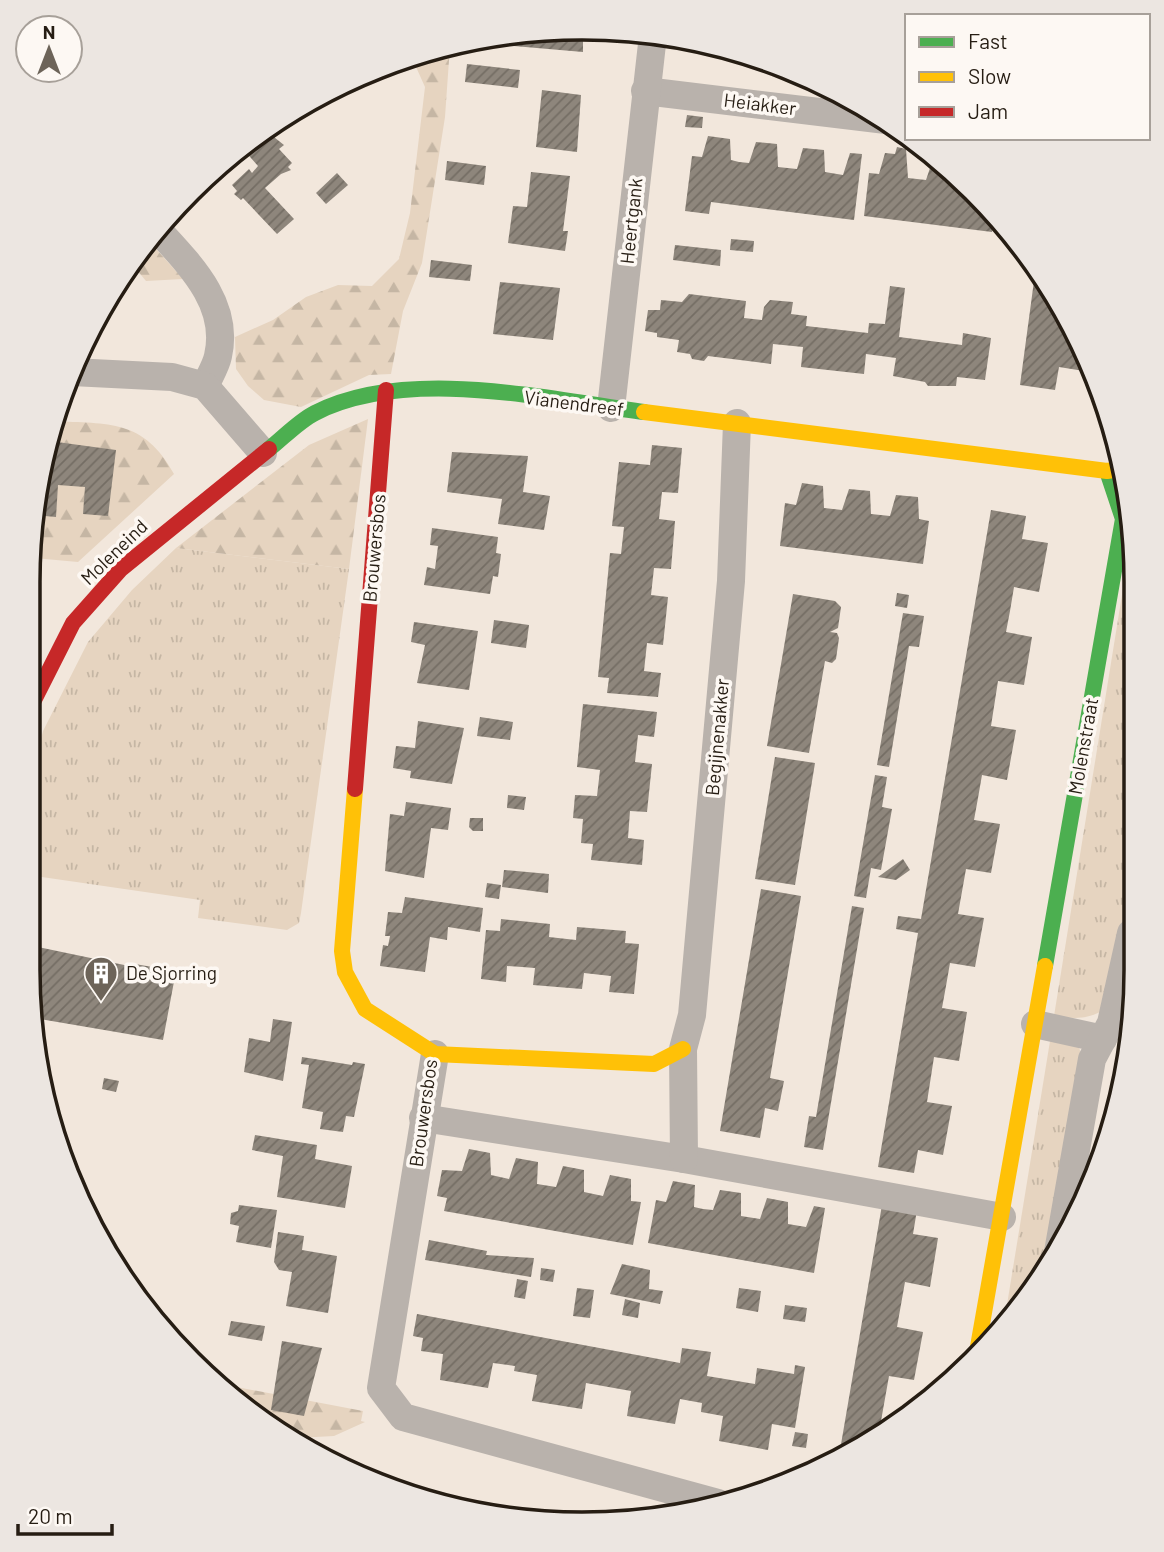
<svg xmlns="http://www.w3.org/2000/svg" width="1164" height="1552" viewBox="0 0 1164 1552" font-family="Barlow,sans-serif">
  <style>
    .grass { fill: url(#grass-tufts) }
    .forest { fill: url(#forest-firs) }
    .building { fill: url(#building-hatch) }
    .lines { fill: none; stroke-linecap: round; stroke-linejoin: round }
    .street { stroke: #b9b2ac; stroke-width: 28 }
    .fast { stroke: #4caf50; stroke-width: 16 }
    .slow { stroke: #ffc107; stroke-width: 16 }
    .jam { stroke: #c62828; stroke-width: 16 }
    .labels { text-anchor: middle; stroke-width: 7; stroke-linejoin: round; paint-order: stroke }
    .street-label { font-size: 19px; fill: #261d13; stroke: #fdf8f3 }
    .poi-label { font-size: 19px; fill: #261d13; stroke: #fdf8f3; text-anchor: start }
    .rim { fill: none; stroke: #261d13; stroke-width: 3.5 }
  </style>
  <defs>
    <pattern id="grass-tufts" width="24" height="20" patternUnits="userSpaceOnUse" patternTransform="scale(1.75)"><rect width="24" height="20" fill="#e6d4c0"/><path d="M3 7l-1-3M5 7V3M7 7l1-3M15 17l-1-3M17 17v-4M19 17l1-3" fill="none" stroke="#c5b6a4"/></pattern>
    <pattern id="forest-firs" width="22" height="20" patternUnits="userSpaceOnUse" patternTransform="scale(1.75)"><rect width="22" height="20" fill="#e6d4c0"/><path d="M5 1l3.5 6h-7zM16 11l3.5 6h-7z" fill="#c5b6a4"/></pattern>
    <pattern id="building-hatch" width="6" height="6" patternUnits="userSpaceOnUse" patternTransform="scale(1.75)"><rect width="6" height="6" fill="#8e867c"/><path d="M-1 1l2-2M0 6l6-6M5 7l2-2" fill="none" stroke="#746d64"/></pattern>
  </defs>
  <rect width="100%" height="100%" fill="#f2e7dc"/>
  <!-- grass -->
  <g class="grass">
    <path d="M1131,539V899L1107,1008C1088,1020 1075,1019 1054,1016Z"/>
    <path d="M176,548L349,569L301,913L299,923L287,930L198,918L200,900L28,875V789L43,731L88,642L132,590Z"/>
    <path d="M1051,1035L1079,1047L1083,1062L1047,1266L1004,1323Z"/>
  </g>
  <!-- forest -->
  <g class="forest">
    <path d="M450,46L445,117L422,263L403,311L391,374L369,375L301,407L264,400L248,386L236,369L235,337L273,320L306,297L338,285L372,286L399,259L410,213L425,87L412,58Z"/>
    <path d="M148,240L183,279L146,281L131,263Z"/>
    <path d="M368,419L349,569L176,548L309,445Z"/>
    <path d="M53,421C109,424 144,419 174,474L78,562L34,558C35,513 37,464 53,421Z"/>
    <path d="M221,1384L363,1411L361,1421L365,1422L334,1436L297,1438Z"/>
  </g>
  <!-- building -->
  <g class="building">
    <path d="M583,28V52L503,45L504,36Z"/>
    <path d="M467,64L520,70L518,88L465,82Z"/>
    <path d="M542,90L581,95L577,152L536,147Z"/>
    <path d="M687,115L703,117L702,128L685,127Z"/>
    <path d="M265,130L284,145L279,149L292,163L288,167L291,170L281,174L265,188L294,219L277,234L243,198L241,200L234,194L237,191L232,185L249,169L252,173L258,166L244,150Z"/>
    <path d="M708,136L730,139L731,160L739,162L749,163L756,142L777,144L778,167L797,169L803,148L824,150L825,172L843,175L850,153L862,154L854,220L711,202L709,214L685,211L692,156L702,157Z"/>
    <path d="M897,147L906,149L908,178L926,180L933,159H936L954,174L955,184L967,185L973,190L995,216L992,232L864,216L869,173L879,174L885,153L895,154Z"/>
    <path d="M447,161L486,166L484,185L445,180Z"/>
    <path d="M531,172L570,176L563,231H568L565,251L508,243L513,206L527,207Z"/>
    <path d="M337,173L348,185L326,204L316,193Z"/>
    <path d="M731,239L754,241L753,252L730,250Z"/>
    <path d="M675,245L721,250L720,266L673,260Z"/>
    <path d="M431,260L472,265L470,281L429,277Z"/>
    <path d="M1036,266L1086,356L1084,371L1059,367L1055,390L1020,385Z"/>
    <path d="M500,282L560,288L553,340L493,334Z"/>
    <path d="M890,286L905,288L899,337L962,345L963,333L991,338L985,380L957,377L956,386H928L925,382L893,376L896,358L866,354L864,374L801,367L803,347L773,344L771,364L708,356L704,361L692,359L690,354L677,352L679,340L657,337V333L645,331L648,310H660L661,300L682,302L689,294L746,301L744,318L762,320L764,307L770,300L793,302L791,314L807,316L806,326L868,333L869,323L885,324Z"/>
    <path d="M57,442L116,450L108,516L83,514L85,487L58,485L56,517L34,515L46,445H57Z"/>
    <path d="M652,445L682,448L678,493L662,492L659,519L675,521L671,569L654,568L651,595L668,597L663,645L647,643L644,671L661,673L658,697L607,693L609,678L598,677L610,553L621,554L624,527L612,526L619,462L650,465Z"/>
    <path d="M452,452L528,456L523,492L550,496L544,530L498,524L502,499L447,492Z"/>
    <path d="M802,483L823,486L824,508L842,510L849,489L870,491L871,514L890,516L896,495L918,497L919,519L929,521L923,564L780,546L785,503L796,505Z"/>
    <path d="M991,510L1026,516L1022,539L1048,543L1039,592L1014,587L1010,611L1006,632L1032,637L1024,685L998,681L991,726L1016,730L1007,780L982,775L978,798L974,820L1000,824L991,873L966,869L958,914L984,918L975,967L950,963L946,986L942,1008L967,1012L959,1061L934,1057L927,1102L952,1106L943,1155L918,1150L914,1173L878,1167L918,933L896,929L898,916L921,919Z"/>
    <path d="M432,528L498,537L496,553L501,554L498,577L493,576L490,594L424,585L427,567L435,569L438,546L430,545Z"/>
    <path d="M897,593L909,595L907,608L895,606Z"/>
    <path d="M793,594L835,601L841,607L838,628L830,632L837,633L839,638L836,659L832,663L825,661L809,753L767,746Z"/>
    <path d="M903,613L924,616L919,647L909,646L889,767L877,765Z"/>
    <path d="M494,620L529,625L526,648L491,643Z"/>
    <path d="M414,622L478,631L469,690L417,683L425,645L411,642Z"/>
    <path d="M583,704L657,712L654,737L638,735L635,762L652,764L647,812L630,811L628,838L644,840L642,865L591,860L593,844L581,843L583,819L573,818L575,795L597,796L600,770L577,767Z"/>
    <path d="M480,717L513,722L510,740L477,736Z"/>
    <path d="M418,721L464,728L452,784L410,778L411,771L393,768L396,746L415,748Z"/>
    <path d="M775,757L815,763L795,885L755,879Z"/>
    <path d="M875,775L887,777L882,807L892,809L881,870L871,868L866,898L854,896Z"/>
    <path d="M508,795L526,797L524,810L507,808Z"/>
    <path d="M406,802L451,808L448,830L431,828L424,878L385,871L390,814L404,816Z"/>
    <path d="M470,818H483V831H473L469,827Z"/>
    <path d="M903,859L910,870L896,880L878,877Z"/>
    <path d="M504,870L549,874L548,893L502,887Z"/>
    <path d="M487,883L501,885L499,899L485,897Z"/>
    <path d="M761,889L801,896L770,1078L784,1081L778,1111L765,1108L760,1138L720,1131Z"/>
    <path d="M405,897L483,908L480,932L448,927L447,940L430,937L425,972L380,966L383,945L388,946L390,936H385L388,912L402,913Z"/>
    <path d="M852,906L864,908L823,1150L804,1147L809,1116L816,1117Z"/>
    <path d="M501,919L550,924L549,937L576,940L577,927L626,931L625,943L639,944L634,994L609,992L611,976L584,973L582,989L533,985L535,968L522,967L507,966L506,982L481,979L486,930L500,931Z"/>
    <path d="M38,947L129,966V963L176,971L163,1040L34,1018L31,989Z"/>
    <path d="M273,1019L292,1022L283,1081L244,1072L249,1038L270,1042Z"/>
    <path d="M302,1057L352,1065L353,1062L365,1064L354,1117L346,1116L343,1132L320,1129L323,1112L302,1108L309,1065L301,1064Z"/>
    <path d="M104,1078L119,1081L116,1092L102,1089Z"/>
    <path d="M255,1135L317,1145L315,1159L352,1166L345,1208L277,1197L283,1156L252,1150Z"/>
    <path d="M469,1149L490,1153L491,1175L509,1179L516,1158L538,1162L537,1184L556,1187L563,1166L584,1170V1192L603,1196L610,1175L631,1179V1201L641,1202L633,1245L444,1211L447,1198L437,1196L442,1170L462,1171Z"/>
    <path d="M673,1181L695,1185L694,1207L703,1209L713,1210L720,1190L741,1193V1216L760,1219L767,1198L788,1202V1224L806,1227L814,1206L825,1208L814,1273L648,1243L656,1200L666,1202Z"/>
    <path d="M239,1205L277,1210L271,1248L236,1242L239,1226L230,1224L231,1213L238,1211Z"/>
    <path d="M882,1205L917,1210L913,1234L938,1238L930,1287L905,1282L897,1327L923,1332L914,1380L889,1376L881,1421L898,1424L839,1456Z"/>
    <path d="M278,1232L304,1236L302,1250L337,1256L328,1313L286,1306L292,1272L279,1270L274,1262Z"/>
    <path d="M429,1240L487,1251L486,1255L534,1258L531,1277L425,1260Z"/>
    <path d="M622,1264L650,1270L649,1289L663,1291L660,1304L610,1294Z"/>
    <path d="M541,1268L555,1270L553,1282L540,1280Z"/>
    <path d="M517,1279L528,1281L525,1299L514,1297Z"/>
    <path d="M577,1288L594,1290L590,1318L573,1316Z"/>
    <path d="M739,1288L761,1291L758,1312L736,1308Z"/>
    <path d="M625,1299L640,1303L638,1318L622,1315Z"/>
    <path d="M785,1305L807,1308L805,1322L783,1319Z"/>
    <path d="M417,1314L680,1363L682,1348L711,1352L707,1376L755,1384L757,1368L794,1374L795,1365L805,1367L795,1428L772,1424L768,1450L719,1441L723,1416L701,1412L702,1403L680,1399L675,1424L627,1416L631,1391L586,1383L582,1409L532,1401L537,1375L514,1371L515,1366L493,1363L488,1388L440,1380L443,1354L421,1351L423,1338L413,1336Z"/>
    <path d="M231,1321L265,1326L262,1341L228,1335Z"/>
    <path d="M282,1341L322,1348L304,1416L271,1410Z"/>
    <path d="M795,1432L808,1434L806,1448L792,1446Z"/>
    <path d="M397,1482L439,1493L437,1501L395,1487Z"/>
    <path d="M481,1505L516,1515V1516L476,1513Z"/>
  </g>
  <g class="lines">
    <!-- street -->
    <g class="street">
      <path d="M645,91L886,120"/>
      <path d="M158,230C190,265 230,304 218,356C216,366 209,377 205,386"/>
      <path d="M72,372L172,377L205,386L263,453"/>
      <path d="M611,408L653,35"/>
      <path d="M1035,1024L1103,1039"/>
      <path d="M435,1054L381,1388L403,1417L718,1503"/>
      <path d="M423,1118L684,1159L1002,1217"/>
      <path d="M684,1159L683,1049L692,1015L731,581L737,423"/>
      <path d="M1058,1252L1092,1059L1111,1023L1131,933"/>
    </g>
    <!-- fast -->
    <g class="fast">
      <path d="M269,449C283,438 299,421 315,413C407,366 546,399 644,412"/>
      <path d="M1045,966L1123,519L1107,471"/>
    </g>
    <!-- slow -->
    <g class="slow">
      <path d="M644,412L1107,471L1120,469"/>
      <path d="M355,789L342,951L345,972L365,1009L435,1054L654,1064L683,1049"/>
      <path d="M976,1358L1045,966"/>
    </g>
    <!-- jam -->
    <g class="jam">
      <path d="M29,710L73,623L121,569L269,449"/>
      <path d="M355,789L386,390"/>
    </g>
  </g>
  <!-- icons -->
  <defs>
    <symbol id="building-pin" viewBox="-11 -11 22 30"><path d="M0 17L-7.5 6A9.5 9.5 0 1 1 7.5 6Z" fill="#6d6459" stroke="#fdf8f3"/><path d="M-4-6H4V6H1V3H-1V6H-4ZM-2.5-4.3h1.7v1.8h-1.7ZM.8-4.3h1.7v1.8H.8ZM-2.5-1h1.7V.8h-1.7ZM.8-1h1.7V.8H.8Z" fill="#fff"/></symbol>
  </defs>
  <g fill-rule="evenodd">
    <use href="#building-pin" x="82" y="954" width="38" height="52"/>
  </g>
  <g class="labels">
    <!-- street labels -->
    <g class="street-label">
      <text transform="translate(760 104) rotate(7)" y="7">Heiakker</text>
      <text transform="translate(631 221) rotate(-84)" y="7">Heertgank</text>
      <text transform="translate(574 403) rotate(7)" y="7">Vianendreef</text>
      <text transform="translate(374 548) rotate(-85)" y="7">Brouwersbos</text>
      <text transform="translate(114 552) rotate(-44)" y="7">Moleneind</text>
      <text transform="translate(717 737) rotate(-85)" y="7">Begijnenakker</text>
      <text transform="translate(1083 746) rotate(-80)" y="7">Molenstraat</text>
      <text transform="translate(423 1113) rotate(-82)" y="7">Brouwersbos</text>
    </g>
    <!-- poi labels -->
    <g class="poi-label">
      <text x="126" y="980">De Sjorring</text>
    </g>
  </g>
  <!-- crop -->
  <path d="M0 0H1164V1552H0ZM582 40H582A542 542 0 0 1 1124 582V970A542 542 0 0 1 582 1512H582A542 542 0 0 1 40 970V582A542 542 0 0 1 582 40Z" fill="#ece6e1" fill-rule="evenodd"/>
  <path class="rim" d="M582 40H582A542 542 0 0 1 1124 582V970A542 542 0 0 1 582 1512H582A542 542 0 0 1 40 970V582A542 542 0 0 1 582 40Z"/>
  <!-- legend -->
  <rect x="905" y="14" width="245" height="126" fill="#fdf8f3" stroke="#a7a099" stroke-width="2"/>
  <rect x="919" y="37" width="35" height="10" fill="#4caf50" stroke="#a7a099" stroke-width="2"/>
  <text x="968" y="49" font-size="21" fill="#261d13">Fast</text>
  <rect x="919" y="72" width="35" height="10" fill="#ffc107" stroke="#a7a099" stroke-width="2"/>
  <text x="968" y="84" font-size="21" fill="#261d13">Slow</text>
  <rect x="919" y="107" width="35" height="10" fill="#c62828" stroke="#a7a099" stroke-width="2"/>
  <text x="968" y="119" font-size="21" fill="#261d13">Jam</text>
  <!-- north arrow -->
  <g transform="translate(49 49)"><circle r="33" fill="#fdf8f3" stroke="#a7a099" stroke-width="2"/>
  <path d="M0-5L12 26L0 18L-12 26Z" fill="#6d6459"/>
  <text y="-10" font-size="19" font-weight="bold" text-anchor="middle" fill="#261d13">N</text>
  </g>
  <!-- scale -->
  <path d="M18 1524v10h94v-10" fill="none" stroke="#261d13" stroke-width="3.5"/>
  <text x="28" y="1524" font-size="21" fill="#261d13" stroke="#fdf8f3" stroke-width="5" paint-order="stroke">20 m</text>
</svg>
